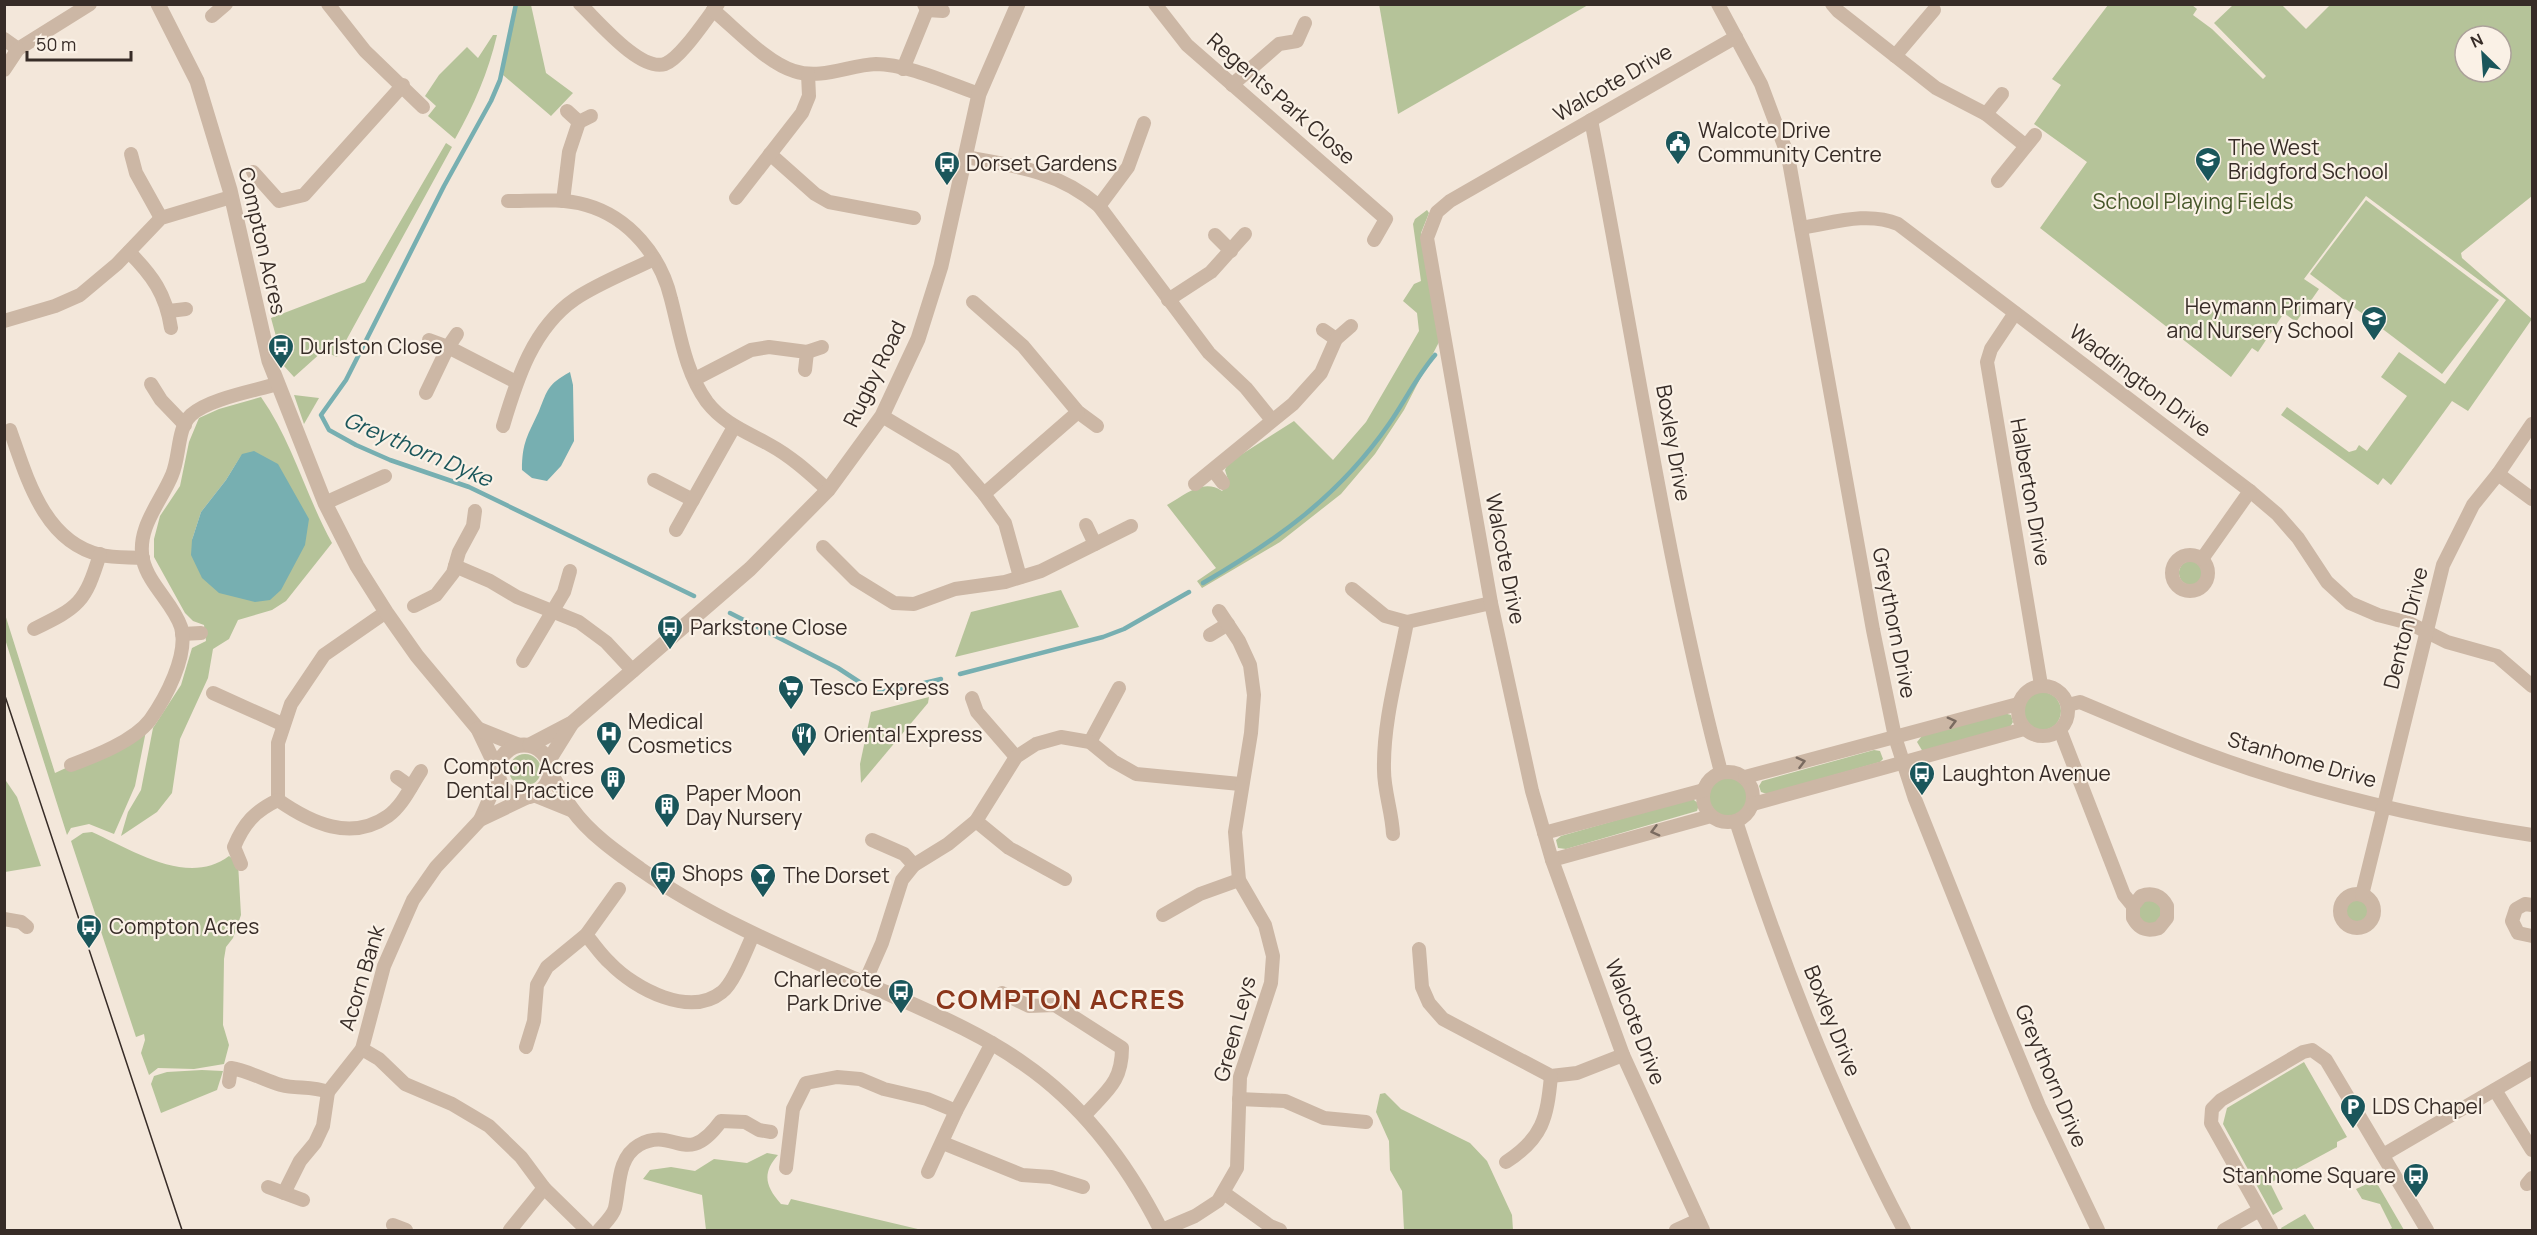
<svg xmlns="http://www.w3.org/2000/svg" width="2537" height="1235" viewBox="0 0 2537 1235" font-family="Manrope,sans-serif">
  <style>
    .green { fill: #b5c399; fill-rule: evenodd }
    .water { fill: #77afb1 }
    .lines { fill: none; stroke-linecap: round; stroke-linejoin: round }
    .stream { stroke: #77afb1; stroke-width: 4.5 }
    .minor { stroke: #ccb7a5; stroke-width: 14 }
    .tertiary { stroke: #ccb7a5; stroke-width: 15 }
    .tram { stroke: #372c27; stroke-width: 1.5 }
    .oneway { stroke: #7a6b60 }
    .labels { text-anchor: middle; stroke-width: 4.5; stroke-linejoin: round; paint-order: stroke }
    .street-label { font-size: 21px; fill: #372c27; stroke: #faf1e6 }
    .poi-label { font-size: 21px; fill: #372c27; stroke: #faf1e6; text-anchor: start }
    .park-label { font-size: 21px; fill: #465629; stroke: #faf1e6 }
    .water-label { font-size: 22px; font-style: italic; fill: #1a565b; stroke: #faf1e6 }
    .district-label { font-size: 27px; font-weight: bold; letter-spacing: 1.5px; fill: #8a361b; stroke: #faf1e6 }
  </style>
  <rect width="100%" height="100%" fill="#f3e7da"/>
  <!-- green -->
  <g class="green">
    <path d="M1379,4H1588V5L1398,114Z"/>
    <path d="M514,5H531L546,73L573,93L551,116L503,75Z"/>
    <path d="M2108,5H2192L2197,9L2193,15L2212,29L2263,79L2266,76L2214,23L2233,5H2282L2306,29L2330,5H2532V196L2461,253L2462,258L2532,319L2468,411L2452,401L2391,485L2383,478L2378,485L2281,415L2287,407L2349,452L2356,450L2359,445L2367,451L2407,396L2381,377L2399,352L2445,384L2506,300L2366,196L2304,279L2319,289L2296,322L2284,313L2258,352L2252,348L2231,377L2040,228L2087,162L2034,124L2061,85L2052,79ZM2465,36H2501V72H2465Z"/>
    <path d="M493,35H497C488,73 474,105 455,139L428,116L436,106L425,96L439,75L467,47L478,58Z"/>
    <path d="M446,143L452,147L337,357L323,351L294,377L284,366L271,318L365,282Z"/>
    <path d="M2366,200L2499,300L2442,374L2310,274Z"/>
    <path d="M1427,210L1429,213L1421,233L1439,342L1404,410L1375,454L1341,494L1280,542L1202,588L1197,581L1216,568L1167,505C1185,495 1203,478 1222,491L1229,483L1225,470L1228,463L1294,421L1333,460L1366,422L1419,331L1417,313L1403,301L1414,284L1421,281L1413,224L1415,219Z"/>
    <path d="M294,395L319,398L304,424Z"/>
    <path d="M261,397C292,441 306,496 332,543L286,601L272,610L238,620L229,639L213,649L208,678L180,739L172,793L157,812L121,836L128,812L141,790L153,728L181,685L192,648L206,641L204,625L193,621L185,613L154,557V539L160,516L180,486L189,442L199,418L219,409ZM242,454L192,540L201,512L226,480Z"/>
    <circle cx="2191" cy="573" r="12"/>
    <path d="M1061,590L1079,627L955,657L971,612Z"/>
    <path d="M4,611L55,773L146,731L135,786L114,834L89,824L71,828L67,835L5,639Z"/>
    <circle cx="2042" cy="711" r="19"/>
    <path d="M929,697L928,703L861,783L860,764L871,712Z"/>
    <path d="M2004,713L2011,715L2013,722L2010,727L1923,752L1917,742L1922,736Z"/>
    <path d="M1874,750L1880,751L1883,759L1880,762L1767,794L1761,792L1759,786L1762,781Z"/>
    <circle cx="525" cy="770" r="16"/>
    <path d="M4,778L17,797L41,866L5,872Z"/>
    <circle cx="1728" cy="797" r="19"/>
    <path d="M1687,800H1694L1699,804L1697,811L1566,849L1558,848L1556,840L1561,836Z"/>
    <path d="M92,832C132,850 188,887 229,856L238,863L241,915L233,938L226,947L224,959L223,1025L229,1045L224,1064L194,1069L158,1068L149,1075L141,1053L145,1040L144,1034L136,1037L71,841L83,833Z"/>
    <circle cx="2357" cy="911" r="12"/>
    <circle cx="2150" cy="912" r="12"/>
    <path d="M2304,1062L2347,1137L2337,1142V1147L2270,1183L2283,1209L2273,1215L2223,1124L2227,1108Z"/>
    <path d="M202,1070L223,1071L217,1090L161,1113L151,1084L154,1076L167,1072Z"/>
    <path d="M1385,1093L1401,1109L1470,1143L1487,1161L1512,1215L1513,1230H1404L1402,1191L1390,1170L1389,1141L1376,1112L1380,1094Z"/>
    <path d="M767,1153L778,1155C762,1173 765,1186 781,1204L788,1205L791,1199L922,1230H706L702,1195L643,1179L650,1170L671,1167L695,1171L714,1159L747,1163Z"/>
    <path d="M2375,1180L2404,1230H2388L2392,1228L2380,1204L2362,1199L2356,1189Z"/>
    <path d="M2305,1214L2315,1230H2282L2281,1228Z"/>
  </g>
  <!-- water -->
  <g class="water">
    <path d="M570,372L573,385L574,441L561,466L547,481L532,478L522,470C522,442 528,435 539,411C548,389 547,385 570,372Z"/>
    <path d="M254,451L278,464L309,519L305,545L281,590L270,600L255,602L219,593L202,578L191,555L192,540L201,512L226,480L242,454Z"/>
  </g>
  <g class="lines">
    <!-- stream -->
    <g class="stream">
      <path d="M516,4L500,80L491,101L444,186L346,380L321,415L329,430L356,445L390,460L469,487L694,596"/>
      <path d="M1203,583C1277,540 1339,496 1389,424C1405,401 1417,376 1435,355"/>
      <path d="M730,613L838,668L864,685"/>
      <path d="M960,674L1103,637L1124,629L1189,592"/>
      <path d="M879,691H891L941,679"/>
    </g>
    <!-- minor -->
    <g class="minor">
      <path d="M328,4L365,51L423,107"/>
      <path d="M580,4C598,21 640,72 665,64C681,58 706,19 718,4"/>
      <path d="M924,4L927,10L943,11"/>
      <path d="M1155,4L1187,45L1386,219L1374,240"/>
      <path d="M1718,4L1761,84L1788,156L1873,630L1895,737L1915,799L2000,1012L2039,1106L2098,1230"/>
      <path d="M1832,4L1838,11L1936,88L1986,114L2026,146"/>
      <path d="M713,10C736,29 767,63 794,71C822,80 849,65 876,64C907,64 950,84 979,94"/>
      <path d="M212,16L226,4"/>
      <path d="M4,39L18,49L90,4"/>
      <path d="M1895,56L1934,10"/>
      <path d="M903,69L927,10"/>
      <path d="M4,70L18,49"/>
      <path d="M1232,85L1279,44L1297,41L1305,23"/>
      <path d="M567,111L579,122"/>
      <path d="M1986,114L2002,94"/>
      <path d="M1591,120C1634,337 1665,558 1721,772"/>
      <path d="M131,154L136,173L161,218"/>
      <path d="M770,154L815,194L829,202L914,218"/>
      <path d="M965,157C1016,166 1058,171 1099,206L1209,353L1246,388L1272,420"/>
      <path d="M253,172L279,201L304,195L403,85"/>
      <path d="M1998,181L2035,135"/>
      <path d="M736,198L802,113L809,96L808,74"/>
      <path d="M508,201C533,201 561,198 586,205C629,217 661,256 671,299C680,333 685,372 707,402C724,424 747,432 770,445C792,457 810,474 828,490"/>
      <path d="M563,201L569,152L579,122L591,116"/>
      <path d="M1099,206L1128,167L1144,123"/>
      <path d="M1801,228C1833,223 1867,211 1898,224L2250,491L2277,514L2298,538L2327,582L2350,603L2378,615L2409,623L2447,642L2497,656L2532,686"/>
      <path d="M1215,235L1231,251"/>
      <path d="M129,252C152,275 166,294 171,328"/>
      <path d="M1168,300L1211,272L1245,234"/>
      <path d="M973,302L1023,346L1078,412L1097,426"/>
      <path d="M169,311L186,309"/>
      <path d="M2015,313L1991,349L1987,362L2041,685"/>
      <path d="M4,321L55,306L80,295L117,264L161,218L231,197"/>
      <path d="M1323,330L1336,339"/>
      <path d="M429,340L448,347L457,334"/>
      <path d="M807,352L822,347"/>
      <path d="M695,379L751,350L769,347L807,352L805,370"/>
      <path d="M151,384L161,400L185,425"/>
      <path d="M426,393L448,347L516,382"/>
      <path d="M882,416L954,459L984,494L1005,523L1020,577"/>
      <path d="M503,426C517,379 533,328 575,299C599,283 628,272 654,259"/>
      <path d="M10,430C27,478 44,542 101,555C114,558 129,557 143,558"/>
      <path d="M1213,470L1223,483"/>
      <path d="M2498,474L2532,499"/>
      <path d="M654,480L693,500"/>
      <path d="M1195,484L1293,404L1321,373L1336,339L1351,326"/>
      <path d="M984,494L1078,412"/>
      <path d="M325,503L385,476"/>
      <path d="M1086,525L1095,544"/>
      <path d="M676,530L734,427"/>
      <path d="M823,547L855,579L894,603L914,604L955,589L1005,582L1041,571L1131,526"/>
      <circle cx="2190" cy="573" r="18"/>
      <path d="M2202,559L2250,491"/>
      <path d="M455,566L490,581L517,597L579,622L606,642L633,671"/>
      <path d="M1352,589L1385,616L1407,622"/>
      <path d="M414,606L436,595L453,573L459,552L473,526L475,511"/>
      <path d="M34,629C79,607 85,603 100,554"/>
      <path d="M182,634L201,633"/>
      <path d="M1210,635L1228,624"/>
      <path d="M523,661L564,592L570,571"/>
      <circle cx="2043" cy="711" r="25"/>
      <path d="M213,693L282,724"/>
      <path d="M972,698L977,712L1016,757"/>
      <path d="M2068,705L2080,702C2121,719 2161,737 2202,752C2309,792 2420,818 2532,835"/>
      <path d="M2060,730L2124,895L2133,906V918C2139,929 2147,932 2159,928L2167,918V906C2161,895 2152,892 2141,896L2133,906"/>
      <path d="M1090,742L1119,688"/>
      <path d="M71,765C95,756 134,741 150,720C165,699 189,655 181,627C173,603 149,585 143,560C136,528 161,502 172,475C180,457 177,428 191,415C208,399 254,391 277,384"/>
      <circle cx="1728" cy="797" r="25"/>
      <path d="M397,777L411,787"/>
      <path d="M1745,777L2018,704"/>
      <path d="M278,800V743L291,704L324,655L386,612"/>
      <path d="M278,800C311,823 351,842 388,816C403,805 411,786 421,771"/>
      <path d="M1753,804L2024,729"/>
      <path d="M480,820L499,777"/>
      <path d="M976,821L1009,848L1065,879"/>
      <path d="M1736,821C1781,961 1835,1100 1904,1230"/>
      <path d="M1544,833L1704,790"/>
      <path d="M1393,834C1392,812 1384,791 1384,770C1383,721 1398,671 1407,622L1491,603"/>
      <path d="M872,840L904,854L914,865"/>
      <path d="M1552,860L1711,816"/>
      <path d="M241,864L234,847C244,823 255,811 278,800"/>
      <circle cx="2357" cy="911" r="17"/>
      <path d="M2362,895L2443,565L2473,505L2498,474L2532,424"/>
      <path d="M2532,905L2525,904L2516,909L2512,921L2518,933L2532,936"/>
      <path d="M1163,915L1200,894L1239,880"/>
      <path d="M4,919L21,922L27,927"/>
      <path d="M586,935C594,944 601,955 610,963C635,989 690,1018 722,992C734,983 746,950 753,935"/>
      <path d="M1419,949L1422,987L1429,1003L1443,1019L1551,1076L1577,1073L1623,1055"/>
      <path d="M864,984L882,943L902,880L914,865L948,844L976,821L1016,757L1036,744L1061,737L1090,742L1113,761L1136,774L1240,784"/>
      <path d="M1002,993L1029,1006L1055,1005L1122,1048C1122,1083 1106,1091 1084,1116"/>
      <path d="M526,1047L534,1021L537,985L547,967L586,935L619,889"/>
      <path d="M362,1049L379,1059L405,1084L452,1104L489,1126L521,1157L544,1188L587,1230"/>
      <path d="M229,1082L231,1068C249,1071 264,1080 281,1085C297,1089 312,1086 328,1092L362,1049L384,966L413,900L436,867L480,820L528,797"/>
      <path d="M2495,1090L2532,1150"/>
      <path d="M1239,1099L1285,1101L1324,1118L1366,1122"/>
      <path d="M943,1143L1022,1175L1051,1177L1083,1187"/>
      <path d="M2383,1155L2532,1068"/>
      <path d="M1506,1162C1543,1138 1547,1118 1551,1076"/>
      <path d="M786,1168L793,1109L806,1083L837,1077L860,1079L884,1089L927,1099L956,1111"/>
      <path d="M928,1172L956,1111L992,1043"/>
      <path d="M2527,1184L2532,1178"/>
      <path d="M268,1187L303,1200"/>
      <path d="M284,1193L300,1161L315,1143L323,1126L328,1092"/>
      <path d="M1224,1193L1270,1226L1280,1230"/>
      <path d="M393,1225L406,1230"/>
      <path d="M510,1230L544,1188"/>
      <path d="M599,1230C604,1224 613,1216 615,1208C620,1186 617,1158 639,1145C675,1125 685,1170 721,1121L745,1122L759,1130L771,1132"/>
      <path d="M1162,1230L1195,1216L1218,1201L1237,1168L1240,1077L1271,983L1273,956L1265,925L1239,880L1235,832L1251,733L1254,695L1250,665L1239,641L1219,611"/>
      <path d="M1676,1230L1698,1220"/>
      <path d="M1703,1230L1623,1055L1552,860L1532,791L1491,603L1427,238L1437,212L1450,201L1736,37"/>
      <path d="M2224,1230L2258,1211"/>
      <path d="M2271,1230L2211,1123L2212,1109L2221,1100L2303,1052L2312,1050L2326,1060L2427,1230"/>
    </g>
    <!-- tertiary -->
    <g class="tertiary">
      <path d="M158,4L197,81L230,190L269,361L325,503L357,566L386,612L417,656L478,729L498,771"/>
      <path d="M478,729L518,745"/>
      <circle cx="524" cy="771" r="26"/>
      <path d="M530,745L572,723L750,569L828,490L882,416L918,339L941,266L979,94L1018,4"/>
      <path d="M549,760L572,723"/>
      <path d="M551,774C558,785 564,798 572,809C589,833 616,852 640,869C716,922 802,956 887,993C934,1014 982,1034 1024,1064C1085,1106 1128,1165 1161,1230"/>
      <path d="M535,795L572,810"/>
    </g>
    <!-- tram -->
    <path class="tram" d="M4,693L182,1230"/>
  </g>
  <!-- one-way arrows -->
  <defs><path id="oneway-chevron" d="M-2-3.5L2.5 0L-2 3.5" fill="none" stroke-width="1.6" stroke-linecap="round" stroke-linejoin="round" transform="scale(1.5)"/></defs>
  <g class="oneway">
    <use href="#oneway-chevron" transform="translate(1952 722) rotate(-15)"/>
    <use href="#oneway-chevron" transform="translate(1801 762) rotate(-15)"/>
    <use href="#oneway-chevron" transform="translate(1655 831) rotate(165)"/>
  </g>
  <!-- icons -->
  <defs>
    <symbol id="civic-pin" viewBox="-11 -11 22 30"><path d="M0 17L-7.5 6A9.5 9.5 0 1 1 7.5 6Z" fill="#1a565b" stroke="#faf1e6"/><path d="M-.6-6.5H3V-4.5H.6V-3L4-1V1h2V6H-6V1h2V-1L-.6-3ZM-1.2 2.5V6h2.4V2.5Z" fill="#fff"/></symbol>
    <symbol id="school-pin" viewBox="-11 -11 22 30"><path d="M0 17L-7.5 6A9.5 9.5 0 1 1 7.5 6Z" fill="#1a565b" stroke="#faf1e6"/><path d="M0-5L7-2L0 1L-7-2ZM-4 1L0 2.5L4 1V4Q0 6-4 4Z" fill="#fff"/></symbol>
    <symbol id="bus-pin" viewBox="-11 -11 22 30"><path d="M0 17L-7.5 6A9.5 9.5 0 1 1 7.5 6Z" fill="#1a565b" stroke="#faf1e6"/><path d="M-5-6H5V4H4V6H2V4H-2V6H-4V4H-5ZM-3.5-4V0h7V-4ZM-3.5 1.2v1.5H-2V1.2ZM2 1.2v1.5H3.5V1.2Z" fill="#fff"/></symbol>
    <symbol id="supermarket-pin" viewBox="-11 -11 22 30"><path d="M0 17L-7.5 6A9.5 9.5 0 1 1 7.5 6Z" fill="#1a565b" stroke="#faf1e6"/><path d="M-6-5.5h2.5l.6 2H6L4.5 2H-2.5L-4.4-4H-6ZM-1.5 3.2a1.3 1.3 0 1 0 .1 0ZM3 3.2a1.3 1.3 0 1 0 .1 0Z" fill="#fff"/></symbol>
    <symbol id="hospital-pin" viewBox="-11 -11 22 30"><path d="M0 17L-7.5 6A9.5 9.5 0 1 1 7.5 6Z" fill="#1a565b" stroke="#faf1e6"/><path d="M-5-5h3v3.5h4V-5h3V5h-3V1.5h-4V5h-3Z" fill="#fff"/></symbol>
    <symbol id="restaurant-pin" viewBox="-11 -11 22 30"><path d="M0 17L-7.5 6A9.5 9.5 0 1 1 7.5 6Z" fill="#1a565b" stroke="#faf1e6"/><path d="M-5-6h1v4h1v-4h1v4h1v-4h1v5L-1.5 .5V6h-2V.5L-5-1ZM5-6V6H3V1.5H1.5Q1.5-4 5-6Z" fill="#fff"/></symbol>
    <symbol id="building-pin" viewBox="-11 -11 22 30"><path d="M0 17L-7.5 6A9.5 9.5 0 1 1 7.5 6Z" fill="#1a565b" stroke="#faf1e6"/><path d="M-4-6H4V6H1V3H-1V6H-4ZM-2.5-4.3h1.7v1.8h-1.7ZM.8-4.3h1.7v1.8H.8ZM-2.5-1h1.7V.8h-1.7ZM.8-1h1.7V.8H.8Z" fill="#fff"/></symbol>
    <symbol id="bar-pin" viewBox="-11 -11 22 30"><path d="M0 17L-7.5 6A9.5 9.5 0 1 1 7.5 6Z" fill="#1a565b" stroke="#faf1e6"/><path d="M-6-5H6L.8 .8V4.5H3.5V6h-7V4.5H-.8V.8Z" fill="#fff"/></symbol>
    <symbol id="parking-pin" viewBox="-11 -11 22 30"><path d="M0 17L-7.5 6A9.5 9.5 0 1 1 7.5 6Z" fill="#1a565b" stroke="#faf1e6"/><path d="M-3.5-5.5H1a3.5 3.5 0 0 1 0 7H-1V5.5H-3.5ZM-1-3.4V-.6H.8a1.4 1.4 0 0 0 0-2.8Z" fill="#fff"/></symbol>
  </defs>
  <g fill-rule="evenodd">
    <use href="#civic-pin" x="1663" y="128" width="30" height="40"/>
    <use href="#school-pin" x="2193" y="145" width="30" height="40"/>
    <use href="#bus-pin" x="932" y="149" width="30" height="40"/>
    <use href="#school-pin" x="2359" y="304" width="30" height="40"/>
    <use href="#bus-pin" x="266" y="332" width="30" height="40"/>
    <use href="#bus-pin" x="655" y="613" width="30" height="40"/>
    <use href="#supermarket-pin" x="776" y="673" width="30" height="40"/>
    <use href="#hospital-pin" x="594" y="719" width="30" height="40"/>
    <use href="#restaurant-pin" x="789" y="720" width="30" height="40"/>
    <use href="#bus-pin" x="1907" y="759" width="30" height="40"/>
    <use href="#building-pin" x="598" y="764" width="30" height="40"/>
    <use href="#building-pin" x="652" y="791" width="30" height="40"/>
    <use href="#bus-pin" x="648" y="859" width="30" height="40"/>
    <use href="#bar-pin" x="748" y="861" width="30" height="40"/>
    <use href="#bus-pin" x="74" y="912" width="30" height="40"/>
    <use href="#bus-pin" x="886" y="977" width="30" height="40"/>
    <use href="#parking-pin" x="2338" y="1092" width="30" height="40"/>
    <use href="#bus-pin" x="2401" y="1161" width="30" height="40"/>
  </g>
  <g class="labels">
    <!-- street labels -->
    <g class="street-label">
      <text transform="translate(1613 83) rotate(-30)" y="7">Walcote Drive</text>
      <text transform="translate(1281 99) rotate(41)" y="7">Regents Park Close</text>
      <text transform="translate(262 241) rotate(77)" y="7">Compton Acres</text>
      <text transform="translate(875 374) rotate(-64)" y="7">Rugby Road</text>
      <text transform="translate(2140 381) rotate(37)" y="7">Waddington Drive</text>
      <text transform="translate(1673 443) rotate(80)" y="7">Boxley Drive</text>
      <text transform="translate(2030 492) rotate(80)" y="7">Halberton Drive</text>
      <text transform="translate(1505 559) rotate(79)" y="7">Walcote Drive</text>
      <text transform="translate(1894 623) rotate(79)" y="7">Greythorn Drive</text>
      <text transform="translate(2406 628) rotate(-76)" y="7">Denton Drive</text>
      <text transform="translate(2302 760) rotate(16)" y="7">Stanhome Drive</text>
      <text transform="translate(362 978) rotate(-73)" y="7">Acorn Bank</text>
      <text transform="translate(1832 1021) rotate(68)" y="7">Boxley Drive</text>
      <text transform="translate(1635 1022) rotate(69)" y="7">Walcote Drive</text>
      <text transform="translate(1235 1029) rotate(-75)" y="7">Green Leys</text>
      <text transform="translate(2051 1076) rotate(67)" y="7">Greythorn Drive</text>
    </g>
    <!-- poi labels -->
    <g class="poi-label">
      <text x="1698" y="138">Walcote Drive<tspan x="1698" dy="24">Community Centre</tspan></text>
      <text x="2228" y="155">The West<tspan x="2228" dy="24">Bridgford School</tspan></text>
      <text x="966" y="171">Dorset Gardens</text>
      <text x="2354" y="314" text-anchor="end">Heymann Primary<tspan x="2354" dy="24">and Nursery School</tspan></text>
      <text x="300" y="354">Durlston Close</text>
      <text x="690" y="635">Parkstone Close</text>
      <text x="810" y="695">Tesco Express</text>
      <text x="628" y="729">Medical<tspan x="628" dy="24">Cosmetics</tspan></text>
      <text x="824" y="742">Oriental Express</text>
      <text x="594" y="774" text-anchor="end">Compton Acres<tspan x="594" dy="24">Dental Practice</tspan></text>
      <text x="1942" y="781">Laughton Avenue</text>
      <text x="686" y="801">Paper Moon<tspan x="686" dy="24">Day Nursery</tspan></text>
      <text x="682" y="881">Shops</text>
      <text x="783" y="883">The Dorset</text>
      <text x="109" y="934">Compton Acres</text>
      <text x="882" y="987" text-anchor="end">Charlecote<tspan x="882" dy="24">Park Drive</tspan></text>
      <text x="2372" y="1114">LDS Chapel</text>
      <text x="2396" y="1183" text-anchor="end">Stanhome Square</text>
    </g>
    <!-- park labels -->
    <g class="park-label">
      <text x="2193" y="209">School Playing Fields</text>
    </g>
    <!-- water labels -->
    <g class="water-label">
      <text transform="translate(418 449) rotate(23)" y="8">Greythorn Dyke</text>
    </g>
    <!-- district labels -->
    <g class="district-label">
      <text x="1061" y="1009">COMPTON ACRES</text>
    </g>
  </g>
  <!-- border -->
  <rect width="2537" height="1235" fill="none" stroke="#372c27" stroke-width="12"/>
  <!-- north arrow -->
  <g transform="translate(2483 54) rotate(335)"><circle r="28" fill="#faf1e6" stroke="#aca29a" stroke-width="1.5"/>
  <path d="M0-4.5L10 22L0 15L-10 22Z" fill="#1a565b"/>
  <text y="-9" font-size="16" font-weight="bold" text-anchor="middle" fill="#372c27">N</text>
  </g>
  <!-- scale -->
  <path d="M27 51v9h104v-9" fill="none" stroke="#372c27" stroke-width="3"/>
  <text x="36" y="51" font-size="18" fill="#372c27" stroke="#faf1e6" stroke-width="4.5" paint-order="stroke">50 m</text>
</svg>
